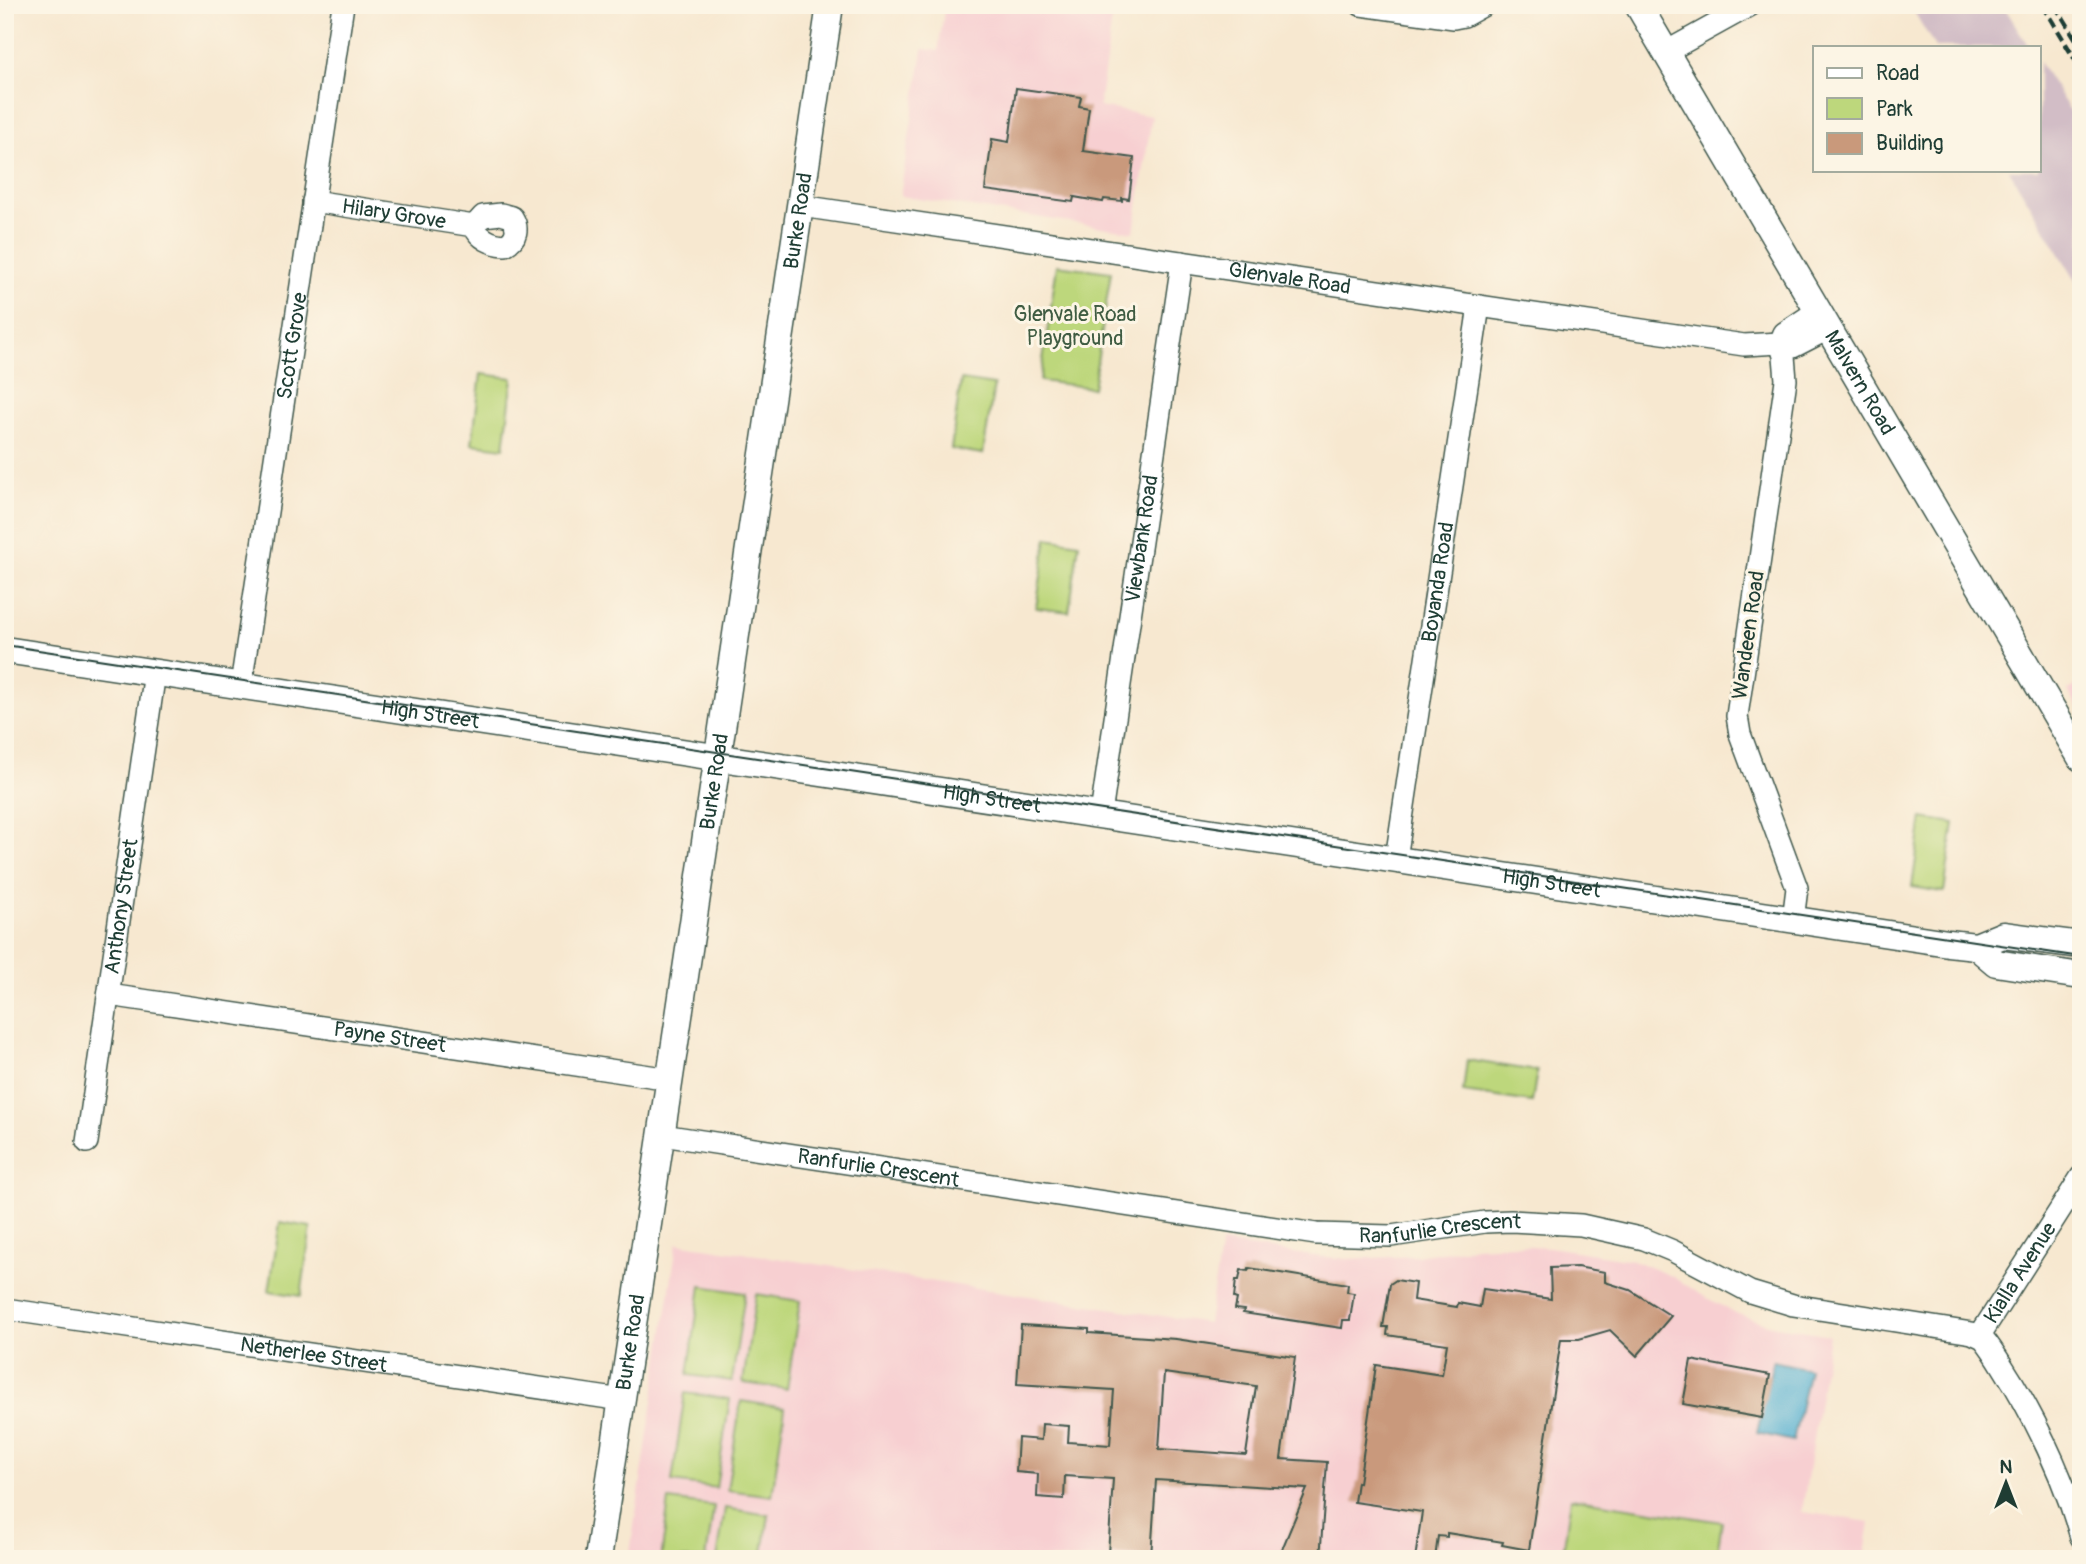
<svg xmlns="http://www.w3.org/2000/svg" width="2086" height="1564" viewBox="0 0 2086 1564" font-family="Pangolin,sans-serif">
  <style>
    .built { fill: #f7cfd1 }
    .industrial { fill: #d2bdc6 }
    .green { fill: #bdd77c; stroke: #6e8a58; stroke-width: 2 }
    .water { fill: #53afd1; stroke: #397682; stroke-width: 2 }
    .building { fill: #c9997b; fill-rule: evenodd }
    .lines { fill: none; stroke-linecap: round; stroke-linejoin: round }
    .minor-casing { stroke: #3f574b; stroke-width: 24 }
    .major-casing { stroke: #3f574b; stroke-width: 29 }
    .minor { stroke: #fff; stroke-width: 21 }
    .major { stroke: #fff; stroke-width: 26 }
    .tram { stroke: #1f3d34; stroke-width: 2 }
    .rail { stroke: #1f3d34; stroke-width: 5; stroke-dasharray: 10 5; stroke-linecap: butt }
    .labels { text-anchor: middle; stroke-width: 6; stroke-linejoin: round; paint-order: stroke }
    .street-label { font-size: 21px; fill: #1f3d34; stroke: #fcf5e5 }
    .park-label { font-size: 21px; fill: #3f5c42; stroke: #fcf5e5 }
  </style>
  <rect width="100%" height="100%" fill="#fcf5e5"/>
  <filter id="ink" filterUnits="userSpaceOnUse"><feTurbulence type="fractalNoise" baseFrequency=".0143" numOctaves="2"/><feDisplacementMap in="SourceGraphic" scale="14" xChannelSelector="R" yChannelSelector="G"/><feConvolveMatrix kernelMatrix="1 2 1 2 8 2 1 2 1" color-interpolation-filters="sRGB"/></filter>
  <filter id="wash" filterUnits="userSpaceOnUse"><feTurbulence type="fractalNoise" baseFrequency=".00686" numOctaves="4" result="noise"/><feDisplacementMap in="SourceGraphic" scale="28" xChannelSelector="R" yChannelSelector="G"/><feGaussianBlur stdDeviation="1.57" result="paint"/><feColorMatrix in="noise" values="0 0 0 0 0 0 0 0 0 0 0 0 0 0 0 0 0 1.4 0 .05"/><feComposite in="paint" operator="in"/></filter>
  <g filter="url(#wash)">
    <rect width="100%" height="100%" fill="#f7e8d0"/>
    <!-- built -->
    <g class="built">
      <path d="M945,5H1114L1099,107L1152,116L1134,232L900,196L923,49L938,51Z"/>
      <path d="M2081,682V713L2068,691Z"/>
      <path d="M677,1243L1208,1323L1221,1243L1314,1256L1347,1259L1417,1256L1476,1247L1513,1245L1549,1247L1633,1260L1673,1277L1705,1297L1738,1314L1771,1325L1829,1335L1802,1512L1870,1522L1864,1559H629Z"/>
    </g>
    <!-- industrial -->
    <g class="industrial">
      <path d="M1910,5H2003L2029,47H1935Z"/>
      <path d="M2039,62L2081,128V289L2009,170H2039Z"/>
    </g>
    <!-- green -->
    <g class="green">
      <path d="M1057,265L1111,272L1093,388L1040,381Z"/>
      <path d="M481,374L513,378L504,448L472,444Z"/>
      <path d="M961,380L994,385L983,454L951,449Z"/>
      <path d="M1047,538L1079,543L1069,612L1036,608Z"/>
      <path d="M1922,818L1954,823L1944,892L1912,887Z"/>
      <path d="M1467,1060L1537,1071L1532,1102L1463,1092Z"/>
      <path d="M280,1222L311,1227L301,1296L269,1291Z"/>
      <path d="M701,1286L745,1293L732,1381L688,1375Z"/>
      <path d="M756,1294L800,1301L787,1389L743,1383Z"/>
      <path d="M685,1393L730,1399L716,1488L672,1482Z"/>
      <path d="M741,1401L785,1408L772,1496L727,1490Z"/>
      <path d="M1571,1498L1722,1522L1716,1559H1562Z"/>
      <path d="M669,1500L714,1506L706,1559H661Z"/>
      <path d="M725,1508L769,1515L762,1559H717Z"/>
    </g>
    <!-- water -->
    <path class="water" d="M1773,1361L1809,1369L1793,1441L1757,1433Z"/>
    <g id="blocks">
      <!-- building -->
      <g class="building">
        <path d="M1016,88L1081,97L1079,106L1089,108L1083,151L1134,158L1129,199L1122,198V201L1104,199L1103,202L1074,197L1073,202L985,190L992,139L1009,142Z"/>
        <path d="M1577,1267L1605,1272V1282L1630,1290L1671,1316L1637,1356L1610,1330L1579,1339H1561L1529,1550L1502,1545L1503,1542L1447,1533V1537L1438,1536L1435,1559H1415L1422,1512L1354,1502L1357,1482L1359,1483L1376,1365L1442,1375L1447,1344L1387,1335L1388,1327H1383L1390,1284L1396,1280L1415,1283L1413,1300L1457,1307L1458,1303L1480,1307L1483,1289L1551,1299L1550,1268Z"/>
        <path d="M1249,1268L1348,1284L1347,1292L1354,1293L1350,1320H1343L1342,1328L1243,1313L1244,1310L1235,1309L1237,1299L1234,1298L1236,1280H1239L1241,1270L1248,1271Z"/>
        <path d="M1021,1325L1089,1329V1333L1176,1339L1295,1357L1281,1459L1327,1462L1320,1559H1278L1307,1489L1156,1480L1151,1557L1108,1554L1113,1479L1065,1476L1064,1499L1037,1497L1038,1474L1016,1472L1018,1438L1041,1440L1042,1424L1069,1426L1068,1442L1110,1445L1114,1390L1017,1384ZM1164,1373L1256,1386L1246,1455L1159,1449Z"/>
        <path d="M1691,1360L1770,1375L1762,1418L1683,1404Z"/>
      </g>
    </g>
  </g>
  <g filter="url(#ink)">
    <use href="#blocks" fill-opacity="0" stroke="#3f574b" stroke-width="2"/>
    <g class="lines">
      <defs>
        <g id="minor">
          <path d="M1361,5L1454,18L1464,16L1484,5"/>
          <path d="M1666,52L1751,5"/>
          <path id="s1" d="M313,201L474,226"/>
          <path id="s2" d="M801,206L1744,345L1780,343L1793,347L1828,329"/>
          <path d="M501,214L512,217C519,228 517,239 505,245C492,244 479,239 474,226L483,216Z"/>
          <path d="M1780,343L1784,356L1786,380L1737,716L1740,734L1797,888L1793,920"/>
          <path d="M1780,343L1784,333L1817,311"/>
          <path id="s3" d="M241,685L343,5"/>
          <path id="s4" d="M1101,814L1182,262"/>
          <path id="s5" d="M1396,859L1479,306"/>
          <path id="s6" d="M109,995L670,1079"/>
          <path id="s7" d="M662,1135L1316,1234L1391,1236L1485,1222L1511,1221L1581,1225L1644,1239L1673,1251L1750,1292L1793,1305L1972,1333L1983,1338C1995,1352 2003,1368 2013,1383C2042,1432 2065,1482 2081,1537"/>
          <path id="s8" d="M87,1142L155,672"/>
          <path id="s9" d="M5,1309L622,1400"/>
          <path id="s10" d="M1980,1335L2081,1177"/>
        </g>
        <g id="major">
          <path id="s11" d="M1638,5L2081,758"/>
          <path id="s12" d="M5,650L1948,943L1976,946L2003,935L2081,945"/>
          <path d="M1976,946L1996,963L2081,976"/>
          <path id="s13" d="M598,1559L830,5"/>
        </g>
      </defs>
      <!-- minor casing -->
      <use href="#minor" class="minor-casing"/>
      <!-- major casing -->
      <use href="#major" class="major-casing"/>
      <!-- minor -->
      <use href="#minor" class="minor"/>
      <!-- major -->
      <use href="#major" class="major"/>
      <!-- tram -->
      <path class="tram" d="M5,645L2081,957"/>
      <!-- rail -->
      <g class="rail">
        <path d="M2042,5L2081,69"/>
        <path d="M2055,5L2081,47"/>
      </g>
    </g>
  </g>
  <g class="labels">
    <!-- street labels -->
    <g class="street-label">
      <text dy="7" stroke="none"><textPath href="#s1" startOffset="82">Hilary Grove</textPath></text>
      <text dy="7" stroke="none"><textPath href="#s13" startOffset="1353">Burke Road</textPath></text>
      <text dy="7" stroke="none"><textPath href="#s2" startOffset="494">Glenvale Road</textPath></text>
      <text dy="7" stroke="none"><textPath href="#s3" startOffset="343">Scott Grove</textPath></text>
      <text dy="7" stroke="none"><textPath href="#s11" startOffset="438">Malvern Road</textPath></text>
      <text dy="7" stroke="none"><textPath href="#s4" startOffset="278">Viewbank Road</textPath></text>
      <text dy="7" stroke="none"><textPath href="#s5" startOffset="280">Boyanda Road</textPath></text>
      <text transform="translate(1748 635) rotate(-82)" y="7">Wandeen Road</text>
      <text dy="7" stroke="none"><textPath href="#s12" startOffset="430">High Street</textPath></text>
      <text dy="7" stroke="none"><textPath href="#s13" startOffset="786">Burke Road</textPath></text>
      <text dy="7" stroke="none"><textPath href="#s12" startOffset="998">High Street</textPath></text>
      <text dy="7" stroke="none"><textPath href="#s12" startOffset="1564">High Street</textPath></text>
      <text dy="7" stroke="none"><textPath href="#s8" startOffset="238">Anthony Street</textPath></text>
      <text dy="7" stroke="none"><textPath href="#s6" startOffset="284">Payne Street</textPath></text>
      <text dy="7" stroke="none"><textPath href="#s7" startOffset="219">Ranfurlie Crescent</textPath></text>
      <text dy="7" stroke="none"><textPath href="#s7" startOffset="786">Ranfurlie Crescent</textPath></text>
      <text dy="7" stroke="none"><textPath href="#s10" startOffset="74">Kialla Avenue</textPath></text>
      <text dy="7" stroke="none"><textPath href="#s13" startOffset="219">Burke Road</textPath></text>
      <text dy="7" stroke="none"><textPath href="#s9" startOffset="312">Netherlee Street</textPath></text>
    </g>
    <!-- park labels -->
    <g class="park-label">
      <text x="1075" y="321">Glenvale Road<tspan x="1075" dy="24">Playground</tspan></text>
    </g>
  </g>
  <!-- margin -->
  <rect width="2086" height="1564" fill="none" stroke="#fcf5e5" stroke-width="28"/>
  <!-- legend -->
  <rect x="1813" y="46" width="228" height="126" fill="#fcf5e5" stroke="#a4ab9e" stroke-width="2"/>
  <rect x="1827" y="68" width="35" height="10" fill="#ffffff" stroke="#a4ab9e" stroke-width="2"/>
  <text x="1876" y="80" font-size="21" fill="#1f3d34">Road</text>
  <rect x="1827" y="98" width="35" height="21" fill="#bdd77c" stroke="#a4ab9e" stroke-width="2"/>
  <text x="1876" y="116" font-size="21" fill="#1f3d34">Park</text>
  <rect x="1827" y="133" width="35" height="21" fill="#c9997b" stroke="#a4ab9e" stroke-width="2"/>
  <text x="1876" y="150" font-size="21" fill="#1f3d34">Building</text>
  <!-- north arrow -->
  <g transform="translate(2006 1483)" stroke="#fcf5e5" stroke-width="5" paint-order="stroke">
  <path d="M0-5L12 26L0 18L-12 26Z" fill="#1f3d34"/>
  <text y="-10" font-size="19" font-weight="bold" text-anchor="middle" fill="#1f3d34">N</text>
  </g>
</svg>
